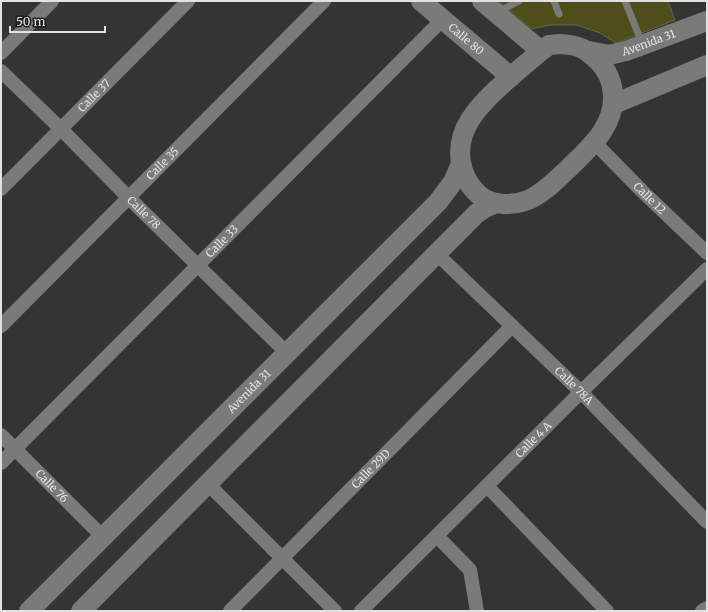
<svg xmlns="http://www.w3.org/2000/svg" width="708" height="612" viewBox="0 0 708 612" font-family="Merriweather,serif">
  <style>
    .building { fill: #4e4e1a; stroke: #63635f }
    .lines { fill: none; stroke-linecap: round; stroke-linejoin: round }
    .service { stroke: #7a7a77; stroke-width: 7 }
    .minor { stroke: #7a7a77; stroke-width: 14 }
    .secondary { stroke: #7a7a77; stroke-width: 20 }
    .labels { text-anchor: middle; stroke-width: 3.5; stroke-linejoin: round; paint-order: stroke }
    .street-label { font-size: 11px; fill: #e2e2e0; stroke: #1c1c1a }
  </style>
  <rect width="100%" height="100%" fill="#343431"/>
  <!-- building -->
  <path class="building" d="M499,1H668L675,20L616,43L600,33L577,25H549L532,29Z"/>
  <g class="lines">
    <!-- service -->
    <g class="service">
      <path d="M554,1L559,14"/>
      <path d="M625,1L642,43"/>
      <path d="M498,12L519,1"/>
    </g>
    <!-- minor -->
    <g class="minor">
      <path d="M1,53L52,1"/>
      <path id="s1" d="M1,71L61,129L129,198L287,353"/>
      <path id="s2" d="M594,142L642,191L707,253"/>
      <path id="s3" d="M1,189L188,1"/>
      <path id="s4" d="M437,254L581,392L707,522"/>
      <path id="s5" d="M1,326L324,1"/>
      <path id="s6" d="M1,435L103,537"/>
      <path id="s7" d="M1,463L443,19"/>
      <path d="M208,484L335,611"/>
      <path d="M487,486L607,611"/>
      <path d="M437,536L470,570L477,611"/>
      <path id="s8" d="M230,611L512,326"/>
      <path id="s9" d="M361,611L581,392L707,269"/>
      <path d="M702,611L707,608"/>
    </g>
    <!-- secondary -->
    <g class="secondary">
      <path id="s10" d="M421,1L511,77"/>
      <path d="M482,1L541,51"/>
      <path d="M560,44C579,45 585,48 599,62C608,71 612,82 613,94C615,127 589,148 568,169C556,180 543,194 528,200C512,206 492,206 479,195C458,176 454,145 470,120C485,96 519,70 541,51L549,45Z"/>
      <path id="s11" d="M589,51L609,55L626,51L707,21"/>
      <path d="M614,104L707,65"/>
      <path id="s12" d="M29,611L438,202L453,182L461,164"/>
      <path d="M81,611L476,214L483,209L496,203"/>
    </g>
  </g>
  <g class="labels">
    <!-- street labels -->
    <g class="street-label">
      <text dy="4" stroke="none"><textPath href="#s10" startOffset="59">Calle 80</textPath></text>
      <text dy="4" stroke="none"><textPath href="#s11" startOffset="62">Avenida 31</textPath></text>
      <text dy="4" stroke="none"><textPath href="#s3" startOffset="132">Calle 37</textPath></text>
      <text dy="4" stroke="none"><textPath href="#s5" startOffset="229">Calle 35</textPath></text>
      <text dy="4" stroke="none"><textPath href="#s2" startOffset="79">Calle 12</textPath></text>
      <text dy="4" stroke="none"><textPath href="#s1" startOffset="201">Calle 78</textPath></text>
      <text dy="4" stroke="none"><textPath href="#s7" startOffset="313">Calle 33</textPath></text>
      <text dy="4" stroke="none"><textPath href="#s4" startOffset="190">Calle 78A</textPath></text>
      <text dy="4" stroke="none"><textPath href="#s12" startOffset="311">Avenida 31</textPath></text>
      <text dy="4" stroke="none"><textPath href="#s9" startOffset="243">Calle 4 A</textPath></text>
      <text dy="4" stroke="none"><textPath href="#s8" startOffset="200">Calle 29D</textPath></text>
      <text dy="4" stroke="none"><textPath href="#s6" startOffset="72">Calle 76</textPath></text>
    </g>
  </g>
  <!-- border -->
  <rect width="708" height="612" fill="none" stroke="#e2e2e0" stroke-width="4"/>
  <!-- scale -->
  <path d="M10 26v6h95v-6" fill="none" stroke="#e2e2e0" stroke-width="2"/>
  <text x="16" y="26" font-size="12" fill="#e2e2e0" stroke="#1c1c1a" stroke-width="3" paint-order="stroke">50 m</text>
</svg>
